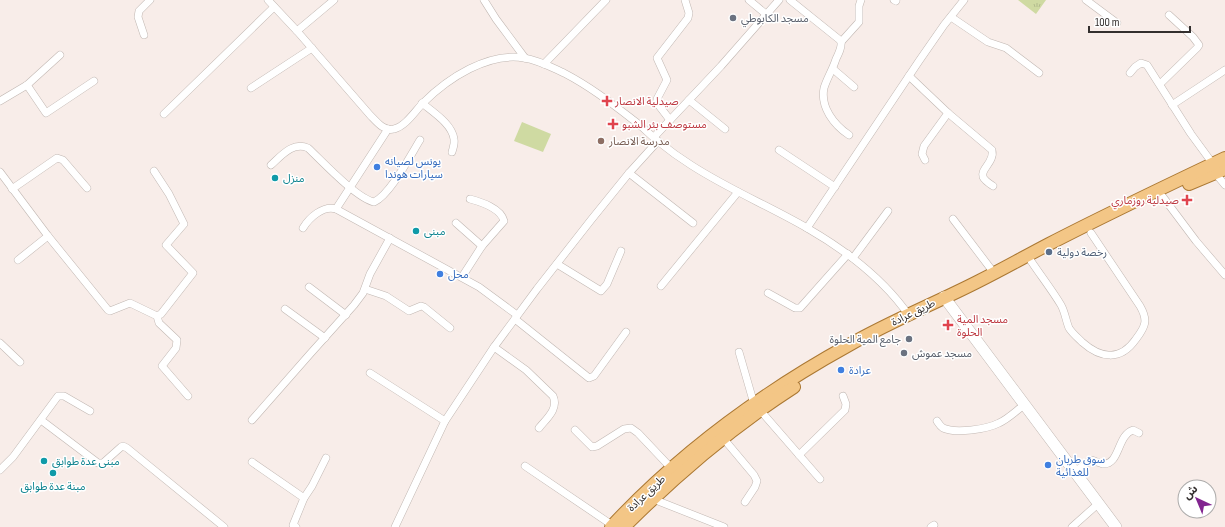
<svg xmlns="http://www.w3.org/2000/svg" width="1225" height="527" viewBox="0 0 1225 527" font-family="'Sofia Sans Condensed','Noto Sans Arabic',sans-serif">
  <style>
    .grass { fill: url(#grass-tufts) }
    .garden { fill: #cfdaa2 }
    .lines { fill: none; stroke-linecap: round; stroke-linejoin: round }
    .street-casing { stroke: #c1b7b2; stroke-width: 8 }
    .secondary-casing { stroke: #c1b7b2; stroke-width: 12 }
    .primary-casing { stroke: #ab7833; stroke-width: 14 }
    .street { stroke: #fff; stroke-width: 7 }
    .secondary { stroke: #fff; stroke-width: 11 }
    .primary { stroke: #f3c686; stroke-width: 12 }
    .worship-dot { fill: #6b7280; stroke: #fff; stroke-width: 1.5 }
    .health-dot { fill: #e0444e; stroke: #fff; stroke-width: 1.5 }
    .education-dot { fill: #8d6e63; stroke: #fff; stroke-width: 1.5 }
    .shop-dot { fill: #3f7fe0; stroke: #fff; stroke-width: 1.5 }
    .culture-dot { fill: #0f9aa8; stroke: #fff; stroke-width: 1.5 }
    .service-dot { fill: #5c6f8a; stroke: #fff; stroke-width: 1.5 }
    .labels { text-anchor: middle; stroke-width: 3; stroke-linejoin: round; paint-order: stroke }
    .worship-label { font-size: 11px; fill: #5b616d; stroke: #fff; text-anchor: start }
    .health-label { font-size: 11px; fill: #be3a42; stroke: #fff; text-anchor: start }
    .education-label { font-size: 11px; fill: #785e54; stroke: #fff; text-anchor: start }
    .shop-label { font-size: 11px; fill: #366cbe; stroke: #fff; text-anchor: start }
    .culture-label { font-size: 11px; fill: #0d838f; stroke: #fff; text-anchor: start }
    .service-label { font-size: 11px; fill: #4e5e75; stroke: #fff; text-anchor: start }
    .street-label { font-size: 11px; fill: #332f2e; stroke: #fff }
  </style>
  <defs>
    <pattern id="grass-tufts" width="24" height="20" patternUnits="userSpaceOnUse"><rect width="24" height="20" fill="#cfdaa2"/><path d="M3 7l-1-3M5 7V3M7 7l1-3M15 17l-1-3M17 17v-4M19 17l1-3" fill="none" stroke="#b2bb8c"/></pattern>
  </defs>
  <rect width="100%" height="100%" fill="#f8ede9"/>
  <!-- grass -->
  <path class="grass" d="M1018,0H1046L1036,14Z"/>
  <!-- garden -->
  <path class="garden" d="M522,122L551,134L543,152L514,141Z"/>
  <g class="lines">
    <defs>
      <g id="street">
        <path d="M268,0L297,31L370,115C376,121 384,132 394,129C406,126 415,111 423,103C448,78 488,52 524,58C538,60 551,67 564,73C589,86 610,102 632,119C642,126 650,135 659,142C670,151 680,158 691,165C728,189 769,206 807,228C847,251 884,279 910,317"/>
        <path d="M484,0L496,19L525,58"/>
        <path d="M749,0L767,15"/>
        <path d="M790,0L841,41C842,47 839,53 836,59C833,69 827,78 824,88C820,107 834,125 849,135"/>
        <path d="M894,0L896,1"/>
        <path d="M1086,0L1117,23"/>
        <path d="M951,17L988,42L1006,48L1039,73"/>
        <path d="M297,31L334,0"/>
        <path d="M144,35L138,17L139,11L150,0"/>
        <path d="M841,42L859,22V6L861,0"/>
        <path d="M544,64L606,0"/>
        <path d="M833,69L854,87"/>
        <path d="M1130,73L1135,67L1141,63L1147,65L1191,134L1213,164"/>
        <path d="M909,76L948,113L924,146L922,154L925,160"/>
        <path d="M1160,84L1197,48L1199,45L1193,37L1169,15"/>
        <path d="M27,85L46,113L94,81"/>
        <path d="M251,88L312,48"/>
        <path d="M689,100L725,129"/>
        <path d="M0,101L27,85L60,55"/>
        <path d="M422,103C434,113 452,124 454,139C455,144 453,148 452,152"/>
        <path d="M1172,105L1225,70"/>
        <path d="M948,113L992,150C995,162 980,169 983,177C985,181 990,184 993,186"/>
        <path d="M164,114L274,7"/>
        <path d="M670,120L657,103V99L667,80L657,58L688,18L689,13L685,0"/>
        <path d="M388,129L336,209L479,287L517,315"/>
        <path d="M654,137L721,66L779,0"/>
        <path d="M779,150L835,187"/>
        <path d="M271,165C281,156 293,141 308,148C322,161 356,198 374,202C390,195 410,156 420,140"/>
        <path d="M154,171L169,194L184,224L166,245L193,273L161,314L157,316"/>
        <path d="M0,172L48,236L108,310L110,311L130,303L157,316L159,323L177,340L176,348L162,366L188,396"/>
        <path d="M629,173L693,223"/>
        <path d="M1216,174L1225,185"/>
        <path d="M12,189L57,158L63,160L87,188"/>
        <path d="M1163,197L1196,241L1225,275"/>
        <path d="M953,219L994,273"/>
        <path d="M456,223L482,246"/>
        <path d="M303,228C309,218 323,205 336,209"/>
        <path d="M807,228L919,61L944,25L964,0"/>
        <path d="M853,258L888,211"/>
        <path d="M18,260L48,236"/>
        <path d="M1031,261C1041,276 1052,290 1061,305C1065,312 1066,321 1069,328C1072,333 1077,337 1082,342C1100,358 1120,362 1136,339C1146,326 1148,320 1140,306L1091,233"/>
        <path d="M557,264L601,291L607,284L621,251"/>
        <path d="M462,277L482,246L504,221C501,208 481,202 470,199"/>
        <path d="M661,286L738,192"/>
        <path d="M309,287L346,315"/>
        <path d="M365,289L386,296L409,311L421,306L424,307L450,328"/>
        <path d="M768,293L795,308H800L848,254"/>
        <path d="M285,309L325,338"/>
        <path d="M515,319L589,378L594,376L626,332"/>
        <path d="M0,343L20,362"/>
        <path d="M494,347L526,370L553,396C559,409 546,419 539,428"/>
        <path d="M739,352L754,404"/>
        <path d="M370,373L445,421"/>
        <path d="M760,410L820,479"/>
        <path d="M41,420L98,463H103L121,447L123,446L127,448L224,527"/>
        <path d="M252,420L310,354L354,305L363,293L370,274L390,238"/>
        <path d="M937,421C939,424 940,426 943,428C956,434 987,429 999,423C1008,419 1016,411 1024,405"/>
        <path d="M575,430L592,447L597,446L624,429L631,428L638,433L672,469"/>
        <path d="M723,438L754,475L757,481L755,487L745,502"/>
        <path d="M799,455L845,410L846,404L843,396"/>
        <path d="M252,462L304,498"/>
        <path d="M525,466L612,525"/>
        <path d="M0,470L13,457L58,396H64L90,411"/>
        <path d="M1074,472L1091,460C1095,461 1099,463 1103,464C1120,465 1117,435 1133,430L1139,433"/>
        <path d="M653,499L724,527"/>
        <path d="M296,527L293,525L304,498L312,486L326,458"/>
        <path d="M395,527L445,421L494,347L537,289L591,220L629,173L658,141"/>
        <path d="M931,527L934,525"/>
        <path d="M1072,527L1099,503"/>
      </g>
      <path id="secondary" d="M944,297L1116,527"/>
      <g id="primary">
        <path d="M1189,184L1225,169"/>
        <path d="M611,527C679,454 762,393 849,345C891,321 936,303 979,281C1003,269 1026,256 1049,244C1107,214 1166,186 1225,158"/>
        <path d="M624,527C676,475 732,427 794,387"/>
      </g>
    </defs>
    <!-- street casing -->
    <use href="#street" class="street-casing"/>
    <!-- secondary casing -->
    <use href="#secondary" class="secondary-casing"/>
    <!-- primary casing -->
    <use href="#primary" class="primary-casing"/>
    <!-- street -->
    <use href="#street" class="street"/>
    <!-- secondary -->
    <use href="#secondary" class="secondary"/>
    <!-- primary -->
    <use href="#primary" class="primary"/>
  </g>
  <!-- markers -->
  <g class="worship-dot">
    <circle cx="733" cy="18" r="4"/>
    <circle cx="909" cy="339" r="4"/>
    <circle cx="904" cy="353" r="4"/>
  </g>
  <g class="health-dot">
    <path d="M605 95h4v4h4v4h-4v4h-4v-4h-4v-4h4z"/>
    <path d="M611 118h4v4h4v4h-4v4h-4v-4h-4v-4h4z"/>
    <path d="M1185 194h4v4h4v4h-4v4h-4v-4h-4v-4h4z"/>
    <path d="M946 319h4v4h4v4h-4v4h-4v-4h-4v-4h4z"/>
  </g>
  <circle class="education-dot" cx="601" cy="141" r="4"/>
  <g class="shop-dot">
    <circle cx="377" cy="167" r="4"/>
    <circle cx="440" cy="274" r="4"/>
    <circle cx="841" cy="370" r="4"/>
    <circle cx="1048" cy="465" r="4"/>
  </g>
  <g class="culture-dot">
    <circle cx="275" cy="178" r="4"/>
    <circle cx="416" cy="231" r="4"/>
    <circle cx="44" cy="461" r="4"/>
    <circle cx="53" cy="473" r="4"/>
  </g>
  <circle class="service-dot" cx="1049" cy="252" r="4"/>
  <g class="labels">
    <!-- worship labels -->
    <g class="worship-label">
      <text x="741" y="22">مسجد الكابوطي</text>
      <text x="901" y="343" text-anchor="end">جامع المية الحلوة</text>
      <text x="912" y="357">مسجد عموش</text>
    </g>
    <!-- health labels -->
    <g class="health-label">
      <text x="615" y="105">صيدلية الانصار</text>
      <text x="622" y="128">مستوصف بئر الشبو</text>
      <text x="1179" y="204" text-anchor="end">صيدلية روزماري</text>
      <text x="957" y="323">مسجد المية<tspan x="957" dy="13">الحلوة</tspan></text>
    </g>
    <!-- education labels -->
    <g class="education-label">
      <text x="609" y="145">مدرسة الانصار</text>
    </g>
    <!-- shop labels -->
    <g class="shop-label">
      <text x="385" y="165">يونس لصيانه<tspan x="385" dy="13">سيارات هوندا</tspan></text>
      <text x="448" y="278">محل</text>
      <text x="849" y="374">عرادة</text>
      <text x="1056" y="463">سوق طربان<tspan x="1056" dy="13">للغذائية</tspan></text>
    </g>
    <!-- culture labels -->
    <g class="culture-label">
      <text x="283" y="182">منزل</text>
      <text x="424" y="235">مبنى</text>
      <text x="52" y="465">مبنى عدة طوابق</text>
      <text x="53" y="490" text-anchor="middle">مبنة عدة طوابق</text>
    </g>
    <!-- service labels -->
    <g class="service-label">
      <text x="1057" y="256">رخصة دولية</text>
    </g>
    <!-- street labels -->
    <g class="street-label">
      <text transform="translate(913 312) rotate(-26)" y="4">طريق عرادة</text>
      <text transform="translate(646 493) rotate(-43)" y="4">طريق عرادة</text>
    </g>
  </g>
  <!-- north arrow -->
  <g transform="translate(1197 499) rotate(316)"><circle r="19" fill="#ffffff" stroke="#adacab"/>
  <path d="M0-3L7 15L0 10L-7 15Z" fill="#822490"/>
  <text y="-6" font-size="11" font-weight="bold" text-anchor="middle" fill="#332f2e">ش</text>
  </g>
  <!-- scale -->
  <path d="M1089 26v6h101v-6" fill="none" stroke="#332f2e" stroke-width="2"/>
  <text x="1095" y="26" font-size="12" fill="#332f2e" stroke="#ffffff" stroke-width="3" paint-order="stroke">100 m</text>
</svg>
